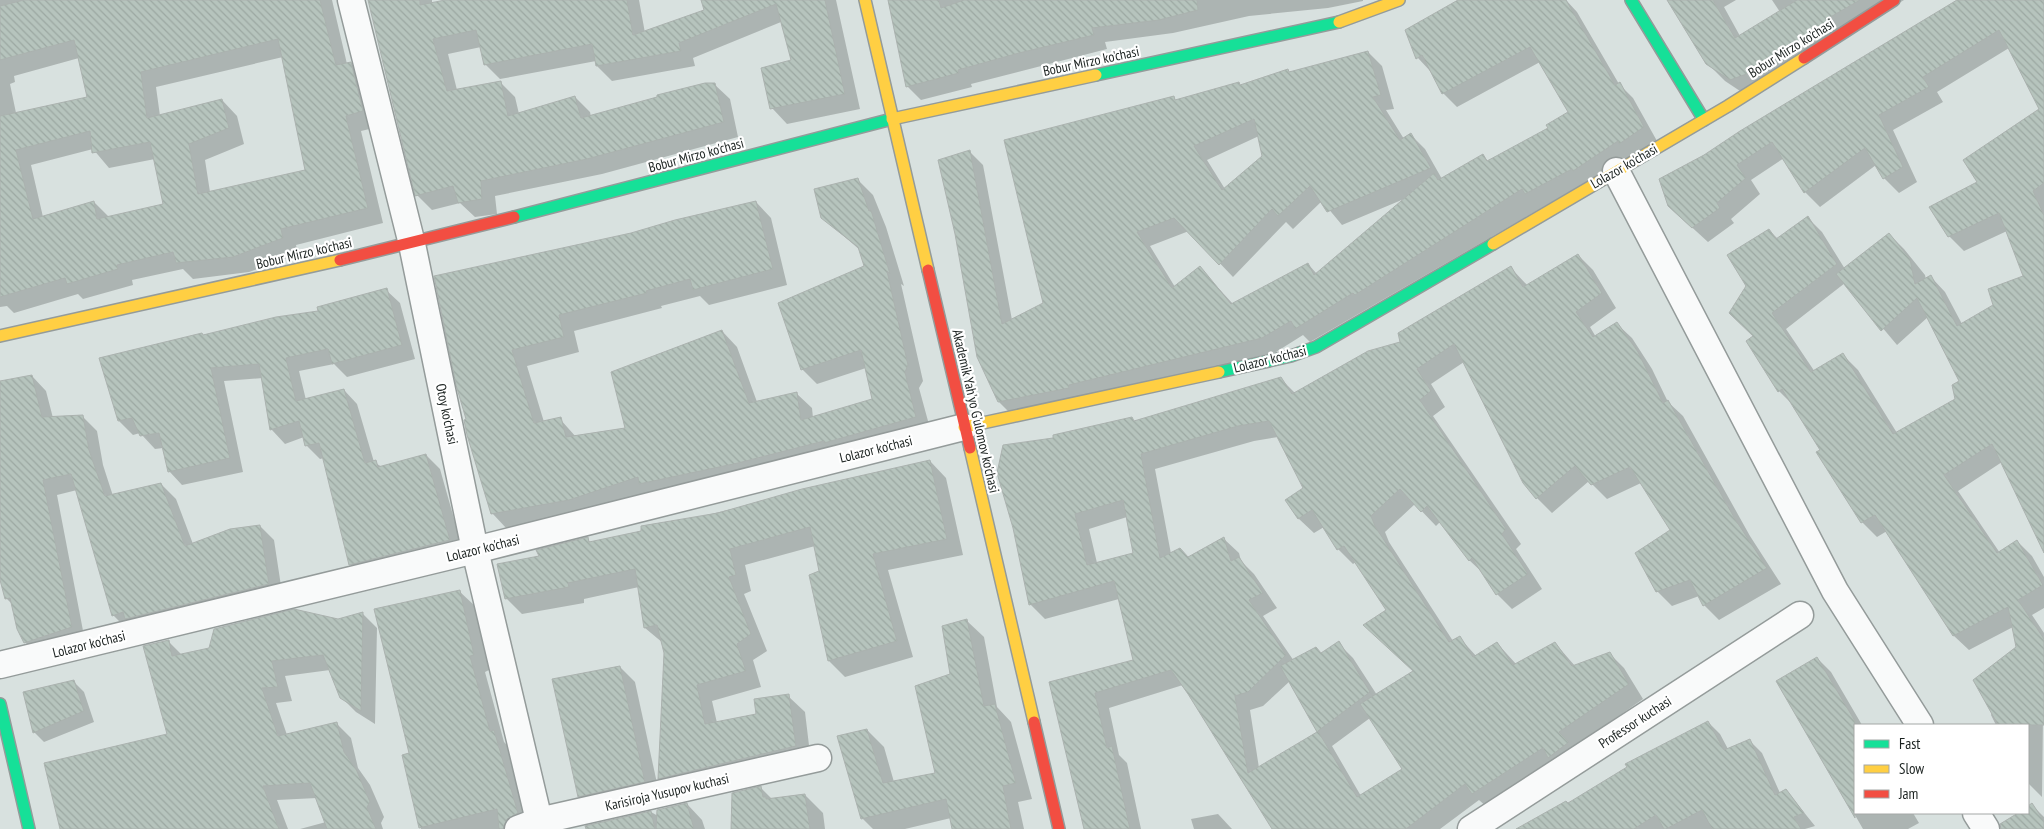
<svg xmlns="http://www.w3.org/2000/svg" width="2044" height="829" viewBox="0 0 2044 829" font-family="'PT Sans Narrow',sans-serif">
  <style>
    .shadow { fill: #0003; fill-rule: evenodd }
    .building { fill: url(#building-back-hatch); stroke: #abb2af; fill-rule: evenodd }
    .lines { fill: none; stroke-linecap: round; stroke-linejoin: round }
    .street-casing { stroke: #949b9a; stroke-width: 29 }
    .fast-casing { stroke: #949b9a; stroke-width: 14 }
    .slow-casing { stroke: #949b9a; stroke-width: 14 }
    .jam-casing { stroke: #949b9a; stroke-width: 14 }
    .street { stroke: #f9fafa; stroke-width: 26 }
    .fast { stroke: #16e098; stroke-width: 11 }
    .slow { stroke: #ffcf43; stroke-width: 11 }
    .jam { stroke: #f24e42; stroke-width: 11 }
    .labels { text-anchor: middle; stroke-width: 4.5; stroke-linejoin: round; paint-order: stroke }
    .street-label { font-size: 14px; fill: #1b2220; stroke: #fff }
  </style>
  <defs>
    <pattern id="building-back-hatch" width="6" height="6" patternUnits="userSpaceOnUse" patternTransform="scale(1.25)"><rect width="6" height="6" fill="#b6c4bd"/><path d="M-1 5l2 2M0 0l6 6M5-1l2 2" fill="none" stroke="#9ca8a2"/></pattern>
  </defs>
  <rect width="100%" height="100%" fill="#d8e1df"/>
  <!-- shadow -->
  <g class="shadow">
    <path d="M0,0H332L347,64L351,63L366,79L378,127L361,131L383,223L296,245L298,254L249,272L193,279L183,269L132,280L133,285L83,299L78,294L14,313L7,306L0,307ZM283,57L307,171L210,192L205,160L244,144L237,116L222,100L160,116L156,87ZM79,58L89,98L16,113L10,84L15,82L14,76ZM93,149L109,168L155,159L165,205L109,217L94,202L43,217L31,165Z"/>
    <path d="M369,0H432V4L451,0H639L645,33L705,11L702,0H836L860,109L787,124L772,108L792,61L781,22L693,58L695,66L612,81L597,66L596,61L500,79L485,64L481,47L448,54L457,90L500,82L515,97L519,114L575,97L590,112L591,117L714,84L730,99L738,137L602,174L495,196L497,214L475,217L460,203L432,210L417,195Z"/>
    <path d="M888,0H1363V1L1328,8L1249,16L1173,33L1105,42L1107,49L971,84L972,87L921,100L907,86Z"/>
    <path d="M1460,0H1566L1577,12L1619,84L1633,98L1657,141L1310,342L1303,335L1276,352L1013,416L999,402L970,152L983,165L1012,320L1044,304L1174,98L1176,101L1241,86L1368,52L1382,66L1394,109L1386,110L1404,139L1411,135L1425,149L1442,179L1483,156L1488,161L1549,129L1570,112L1540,62L1457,107L1443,93L1431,72L1418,58ZM1259,136L1264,156L1225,189L1207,160ZM1404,199L1317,274L1308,264L1233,304L1200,268L1175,287L1150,246L1189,231L1233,277L1286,222L1293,229L1322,201L1342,225Z"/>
    <path d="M1669,0H1736L1724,7L1740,36L1780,12L1772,0H1904L1749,97L1725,81L1707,63Z"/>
    <path d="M1959,0H2044V541L2002,462L1958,491L2000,553L2017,541L2032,556L2044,577V608L2032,615L2044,633L2042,797L2028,783V725H1996L1991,715L2018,648L2013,627L1969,650L1954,636L1887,531L1877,537L1862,522L1817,452L1821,450L1793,405L1779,391L1755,337L1748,286L1769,230L1778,239L1807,217L1822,232L1845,269L1889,234L1904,249L1925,275L1926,280L1931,277L1945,292L1962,324L1995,305L2024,276L2007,231L1964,251L1949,236L1931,208L1979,182L2040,110L2009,48L1937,92L1943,102L1893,130L1917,182L1899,193L1884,178L1876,165L1820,207L1805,192L1784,158L1751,180L1760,194L1731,219L1734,223L1708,242L1685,221L1704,156ZM1845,283L1897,345L1928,317L1960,382L1956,400L1897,433L1858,370L1843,355L1815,372L1786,329Z"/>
    <path d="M858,180L873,195L886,227L904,286L901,284L923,381L919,388L931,432L507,529L492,513L458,385L631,235L756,202L771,218L787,285L709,305L700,296L661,306L662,308L574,331L579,352L527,366L544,422L560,419L576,437L627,429L722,331L737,347L757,402L796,393L812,408L813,418L874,400L866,368L817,384L802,369L866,267L861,251L822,217Z"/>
    <path d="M1578,255L1593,270L1616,308L1590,327L1596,337L1617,324L1632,338L1652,369L1668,402L1683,416L1750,536L1781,584L1719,620L1704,605L1699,596L1672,606L1657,591L1672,531L1641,483L1607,499L1589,481L1552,513L1537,498L1464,362L1431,384L1445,407L1433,416L1521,544L1516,549L1542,589L1512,609L1497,594L1484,574L1469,560L1440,522L1436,526L1415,504L1385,532L1389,542L1453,641L1459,637L1477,657L1497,643L1516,664L1555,643L1575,666L1609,653L1624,668L1643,699L1488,808L1479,800L1440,829H1274L1183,685L1109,708L1119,755L1127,763L1141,829H1085L1051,683L1135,661L1119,599L1045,619L1030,604L1055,439L1135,422L1281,379L1296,394L1401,343L1511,268L1528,286ZM1278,437L1304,488L1287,500L1299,519L1314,533L1324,527L1338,549L1353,564L1356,562L1388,610L1414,671L1377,695L1353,658L1338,643L1322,654L1294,661L1263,616L1277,608L1254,574L1241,561L1239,553L1224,539L1189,558L1171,554L1155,469L1254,441ZM1127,517L1134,554L1097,563L1089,529ZM1290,681L1318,732L1259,768L1250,710L1263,706ZM1370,718L1404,770L1361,796L1332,746Z"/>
    <path d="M386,290L400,303L415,359L347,377L334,364L299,371L306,400L344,390L357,404L374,462L382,467L426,455L440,469L464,554L364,578L351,564L324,458L320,459L307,446L304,437L285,444L272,430L263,378L224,381L243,472L182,485L169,471L163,448L155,449L140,433L133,435L119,421L101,359L319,312Z"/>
    <path d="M32,376L46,391L53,418L82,416L97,431L103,465L113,496L161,484L176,499L193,544L260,526L274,540L283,599L127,629L113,615L77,490L57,495L85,641L39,656L25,642L13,605L6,598L0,575V383Z"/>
    <path d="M930,461L946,478L963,555L888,570L913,657L845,677L829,661L821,572L815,546L745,565L751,591L744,594L767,651L753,660L761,687L712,701L717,723L757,715L788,696L805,712L811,762L676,794L660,778L665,653L663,643L645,628L639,587L584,599V603L522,614L506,598L540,557L587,539L591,543Z"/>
    <path d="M459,591L475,606L489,670L485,672L504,742L509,747L532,829H421L404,755L410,754Z"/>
    <path d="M363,614L377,628L375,724L356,712L341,697L330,670L285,676L292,701L276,703L287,735L336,723L351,738L358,768L370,785L384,817L381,823L383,829H300L326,822L317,798L277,800L288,829H61L169,735L168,641L182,655Z"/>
    <path d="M967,621L984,637L997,707L1011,722L1032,799L1018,802L1024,829H954L951,818L905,829H873L862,818L867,730L884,747L894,782L936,774L951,675Z"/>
    <path d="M1817,658L1831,672L1862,725H1855V813H1913L1919,823L1908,829H1863L1778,681Z"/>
    <path d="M620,667L635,682L660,797L595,811L580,796Z"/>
    <path d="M73,681L84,692L94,722L44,742L34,732Z"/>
    <path d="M1708,722L1720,734L1728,749L1750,741L1762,753L1780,793L1786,790L1815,826L1805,829H1519L1568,804Z"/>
    <path d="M761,788L773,800L805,795L823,813L825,829H732Z"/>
    <path d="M687,804L702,820L705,829H585L651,812L658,816Z"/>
    <path d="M2032,805L2044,817V829H2022L2015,816L2020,813H2028V808Z"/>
    <path d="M1218,814L1232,829H1194L1191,819Z"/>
  </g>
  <!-- building -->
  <g class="building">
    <path d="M24,0H320L336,65L351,62L363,111L346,116L368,208L281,229L283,238L233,257L176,263L173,252L117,265L118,269L67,284L65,278L0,297V116L87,97L74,40L0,60V6ZM278,39L305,170L198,194L189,144L229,128L222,99L147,118L141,72ZM90,131L92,153L150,142L163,204L97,219L94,201L33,219L16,150Z"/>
    <path d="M368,0H420V5L445,0H627L633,35L704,10L701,0H825L845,94L770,109L761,68L791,60L776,4L679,43L681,51L596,66L592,44L484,65L476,30L433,39L447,91L501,81L508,116L575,96L581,118L657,97V95L705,83H715L724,122L587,159L481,181L482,199L458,203L453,186L415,196Z"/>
    <path d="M888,0H939L941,8L964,0H1197L1198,10L1159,20L1092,28L1094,35L1019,53L958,70L959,73L906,87Z"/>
    <path d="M1458,0H1566L1615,85L1620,82L1644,127L1619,144L1618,141L1573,171L1572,169L1525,194L1522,189L1355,295L1353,293L1295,329L1291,321L1262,338L1069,385V388L998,402L977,357L955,234L938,160L970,150L1002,324L1043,303L1004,140L1174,96L1175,100L1239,82L1240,85L1288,69L1289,72L1368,51L1381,95L1373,97L1400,140L1411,133L1431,168L1327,212L1310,186L1278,216L1272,209L1219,265L1174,218L1137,232L1172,288L1200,266L1231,304L1308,263L1314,275L1434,173L1438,180L1483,154L1487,161L1548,128L1546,125L1568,112L1530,47L1442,94L1422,55L1416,59L1405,30ZM1254,119L1262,156L1222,190L1194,146Z"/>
    <path d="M1667,0H1713L1735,38L1797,0H1860L1827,19L1829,23L1752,72L1730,80L1706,64Z"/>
    <path d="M1957,0H2044V183L2033,191L2044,215V553L1992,444L1944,475L1997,553L2017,540L2043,585L2018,600L2044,639V725H1998L1973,680L2016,647L2008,607L1953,636L1875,515L1861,523L1816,452L1820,450L1782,389L1778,392L1746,341L1753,336L1729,313L1746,286L1727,255L1769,229L1776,239L1808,216L1837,264L1772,313L1811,372L1843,353L1893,434L1955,399L1952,385L1959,381L1917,298L1881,331L1836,274L1889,233L1910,259L1915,284L1931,275L1957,326L1993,305L1988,289L2023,276L1999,213L1948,237L1929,207L1977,182L1963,160L2039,109L1999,30L1923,77L1929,87L1879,115L1903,167L1883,179L1865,148L1804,193L1772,142L1737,165L1746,178L1717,203L1720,208L1692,228L1668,206L1659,179L1704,155L1740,131Z"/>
    <path d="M858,178L869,211L871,210L890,274L887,271L908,365L905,372L916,417L824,443V441L738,463L639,484L638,477L569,500L491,514L467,435L464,420L466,419L456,385L434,276L631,233L675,220L756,201L773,269L693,290L690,279L646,291L647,293L559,315L564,337L512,350L534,423L561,417L566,437L625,428L611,372L722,330L749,403L797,392L801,420L872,399L861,350L801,370L778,303L864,266L858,247L821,218L814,189Z"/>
    <path d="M1578,254L1602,293L1576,312L1593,337L1617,322L1638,352L1663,403L1668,400L1735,519L1767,568L1703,606L1690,580L1656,592L1635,553L1670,530L1630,467L1591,485L1575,466L1536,499L1523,483L1454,344L1417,369L1431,391L1420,400L1506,529L1502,534L1528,574L1496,595L1472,558L1469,561L1427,506L1421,512L1400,489L1371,516L1375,526L1449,642L1460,636L1473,657L1497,642L1513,665L1555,642L1572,666L1610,652L1629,684L1559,732L1569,742L1548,758L1543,748L1472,794L1465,784L1406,829H1272L1188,694L1171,670L1095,693L1107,748L1112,746L1130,829H1084L1049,682L1133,660L1114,581L1029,605L1013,528L997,473L1003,445L1053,438V435L1132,417L1134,421L1281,377L1292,394L1368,351L1400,342L1398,333L1511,266L1523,287ZM1269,421L1303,488L1285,500L1298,519L1312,510L1337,550L1344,546L1386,610L1363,625L1413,671L1360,704L1402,769L1357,797L1318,731L1370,692L1339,641L1321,653L1316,647L1280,666L1317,732L1248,773L1235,696L1248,692L1286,655L1249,600L1263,593L1239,557L1231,561L1224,537L1188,557L1180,548L1160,558L1141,454L1238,426ZM1123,500L1133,553L1087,565L1075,514Z"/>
    <path d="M387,288L402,345L332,364L328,349L286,358L296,401L344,389L365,463L376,460L378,467L426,454L450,540L349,565L319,443L305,446L299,421L270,430L259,364L211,368L230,458L168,472L159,433L140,436L132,418L118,421L99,358L202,333L203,335L276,317L318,311L317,307Z"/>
    <path d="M32,375L42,417L83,415L89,450L105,496L161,483L185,546L230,529L260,525L269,584L125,619L123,612L112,616L71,474L43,480L72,627L24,643L17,629L10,598L5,599L0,580V381Z"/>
    <path d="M930,460L947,539L873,554L897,641L828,661L809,575L819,571L810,527L730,549L736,575L729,577L751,634L737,644L746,671L697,685L705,724L756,714L754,699L789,694L796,746L658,779L664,653L657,625L644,628L635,569L568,583L569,587L505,599L497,564L539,556L536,550L588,537L589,542L641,531V526L718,513L802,489Z"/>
    <path d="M460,590L474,655L470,656L490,731L494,730L518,813L507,819L503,829H499L497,809L419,828L402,755L409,753L374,609Z"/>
    <path d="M294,609L338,619L363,612L361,711L340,698L323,655L272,661L278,687L262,688L278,736L337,722L344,752L356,769L370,802L367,807L376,829H327L310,783L263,786L279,829H60L44,763L167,734L143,646L169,640L172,656L209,648L214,629Z"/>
    <path d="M967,619L984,706L995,704L1016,783L1003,786L1011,829H952L946,799L861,819L837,736L867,729L883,783L935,773L915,686L950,674L942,626Z"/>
    <path d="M1817,657L1855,721V818L1776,681Z"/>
    <path d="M620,666L645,782L578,797L552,679Z"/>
    <path d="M74,680L84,711L33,733L23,692Z"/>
    <path d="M1708,721L1724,750L1750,739L1775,795L1786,789L1804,813L1794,817L1801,829H1712L1702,810L1666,829H1664L1656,815L1634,829H1516L1566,801L1568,803L1627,767L1625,764Z"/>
    <path d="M761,786L763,797H766V799L805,794L810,829H731L732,793Z"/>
    <path d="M687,803L694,829H656L657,810Z"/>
    <path d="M2032,803L2044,821V829H2001L2000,824L2018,813H2028V806Z"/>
    <path d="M651,811L655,829H586L585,826Z"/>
  </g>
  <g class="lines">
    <defs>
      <g id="street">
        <path d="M351,0L412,244L475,550L541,829"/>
        <path d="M1616,171L1835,591L1920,725"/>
        <path d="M0,665L475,550L964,427"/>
        <path d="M1976,813L1986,829"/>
        <path d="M518,829L539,821L818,758"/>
        <path d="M1471,829L1800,615"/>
      </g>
      <g id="fast">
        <path d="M1631,0L1704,120"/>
        <path d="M1096,75L1339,22"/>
        <path d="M514,217L892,119"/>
        <path d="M1219,372L1291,356L1316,347L1493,244"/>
        <path d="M0,704L29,829"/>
      </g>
      <g id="slow">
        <path d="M865,0L928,270"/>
        <path d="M1339,22L1399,0"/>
        <path d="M892,119L1096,75"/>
        <path d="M1493,244L1728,106L1804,58"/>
        <path d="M0,336L340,260"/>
        <path d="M964,427L1219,372"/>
        <path d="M970,448L1034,722"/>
      </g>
      <g id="jam">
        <path d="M1804,58L1894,0"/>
        <path d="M340,260L514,217"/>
        <path d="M928,270L970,448"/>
        <path d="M1034,722L1059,829"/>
      </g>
    </defs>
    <!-- street casing -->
    <use href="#street" class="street-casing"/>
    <!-- fast casing -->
    <use href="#fast" class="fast-casing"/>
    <!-- slow casing -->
    <use href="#slow" class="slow-casing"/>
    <!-- jam casing -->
    <use href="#jam" class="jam-casing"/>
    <!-- street -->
    <use href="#street" class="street"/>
    <!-- fast -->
    <use href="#fast" class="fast"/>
    <!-- slow -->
    <use href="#slow" class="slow"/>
    <!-- jam -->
    <use href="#jam" class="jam"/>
  </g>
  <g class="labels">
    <!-- street labels -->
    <g class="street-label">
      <text transform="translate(1791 48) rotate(-32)" y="5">Bobur Mirzo ko'chasi</text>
      <text transform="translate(1091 61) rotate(-12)" y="5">Bobur Mirzo ko'chasi</text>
      <text transform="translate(696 155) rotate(-15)" y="5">Bobur Mirzo ko'chasi</text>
      <text transform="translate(1624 166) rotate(-30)" y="5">Lolazor ko'chasi</text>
      <text transform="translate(304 253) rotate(-13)" y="5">Bobur Mirzo ko'chasi</text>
      <text transform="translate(1270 359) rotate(-14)" y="5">Lolazor ko'chasi</text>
      <text transform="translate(976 411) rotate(77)" y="5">Akademik Yah'yo G'ulomov ko'chasi</text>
      <text transform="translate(447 414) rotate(78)" y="5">Otoy ko'chasi</text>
      <text transform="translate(876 449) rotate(-14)" y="5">Lolazor ko'chasi</text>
      <text transform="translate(483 548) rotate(-14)" y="5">Lolazor ko'chasi</text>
      <text transform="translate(89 644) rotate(-14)" y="5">Lolazor ko'chasi</text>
      <text transform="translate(1635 722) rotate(-33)" y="5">Professor kuchasi</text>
      <text transform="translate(667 792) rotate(-13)" y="5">Karisiroja Yusupov kuchasi</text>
    </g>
  </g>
  <!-- legend -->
  <rect x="1854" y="724" width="175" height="90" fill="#ffffff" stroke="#a4a7a6"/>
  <rect x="1864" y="740" width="25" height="8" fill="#16e098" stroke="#a4a7a6"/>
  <text x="1899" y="749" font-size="15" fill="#1b2220">Fast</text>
  <rect x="1864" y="765" width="25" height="8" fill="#ffcf43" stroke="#a4a7a6"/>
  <text x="1899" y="774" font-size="15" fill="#1b2220">Slow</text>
  <rect x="1864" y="790" width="25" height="8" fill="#f24e42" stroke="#a4a7a6"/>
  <text x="1899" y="799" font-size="15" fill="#1b2220">Jam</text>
</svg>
